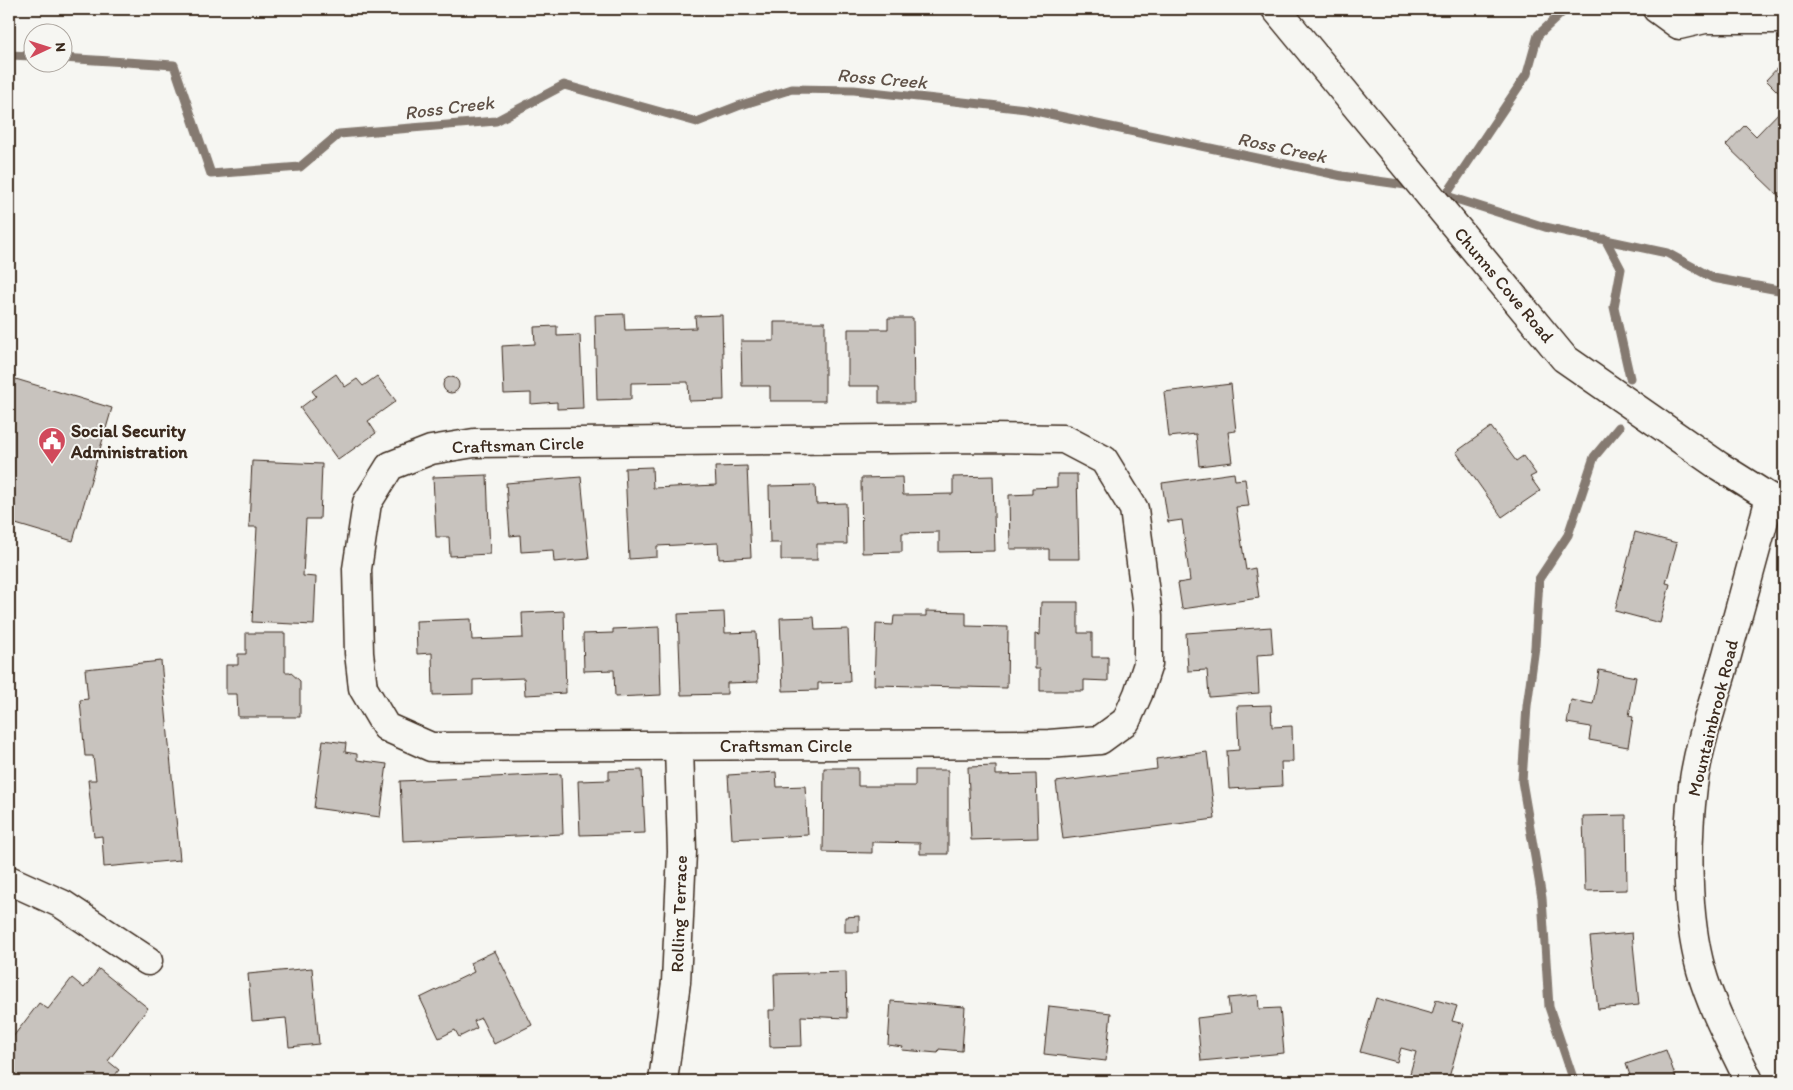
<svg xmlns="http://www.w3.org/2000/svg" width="1793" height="1090" viewBox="0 0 1793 1090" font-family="Itim,sans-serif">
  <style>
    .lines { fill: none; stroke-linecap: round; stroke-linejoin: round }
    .stream { stroke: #857a71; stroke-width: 9 }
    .building { fill: #c8c3be; stroke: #3b2a1e }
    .minor-casing { stroke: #3b2a1e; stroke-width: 31 }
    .minor { stroke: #f6f6f2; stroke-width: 28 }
    .labels { text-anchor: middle; stroke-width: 4; stroke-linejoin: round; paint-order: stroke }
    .street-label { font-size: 18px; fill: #3b2a1e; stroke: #f6f6f2 }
    .poi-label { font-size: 18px; font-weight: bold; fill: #3b2a1e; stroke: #f6f6f2; text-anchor: start }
    .water-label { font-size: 19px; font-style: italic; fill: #605248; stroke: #f6f6f2 }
  </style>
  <rect width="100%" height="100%" fill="#f6f6f2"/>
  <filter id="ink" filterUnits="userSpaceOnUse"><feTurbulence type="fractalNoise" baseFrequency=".02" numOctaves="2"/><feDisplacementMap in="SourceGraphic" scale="10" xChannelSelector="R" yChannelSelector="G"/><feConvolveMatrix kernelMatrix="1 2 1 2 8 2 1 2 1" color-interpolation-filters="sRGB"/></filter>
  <g filter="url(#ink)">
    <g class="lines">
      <!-- stream -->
      <g class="stream">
        <path d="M9,55L32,56"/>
        <path d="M62,58L174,65L211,174L300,167L339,134L496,121L564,85L697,122L738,106L792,89L854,90L1026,109L1342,176L1413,186"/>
        <path d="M1437,193L1545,227L1667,253L1713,278L1784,291"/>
        <path d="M1446,195L1527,74L1538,35L1566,9"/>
        <path d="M1605,239L1621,269L1614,307L1630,378"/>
        <path d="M1574,1081L1549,1007L1542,898L1522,781L1527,706L1535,647L1539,579L1568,535L1594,457L1619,427"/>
      </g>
    </g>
    <!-- building -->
    <g class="building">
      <path d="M1784,61V98L1766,80Z"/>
      <path d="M1784,107V201L1726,145L1745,125L1756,136Z"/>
      <path d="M624,314L625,330L696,328L695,316L722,315L724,400L689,401L688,382L631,383V399L597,400L595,315Z"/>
      <path d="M888,318H913L914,403H879V386H848V329H888Z"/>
      <path d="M774,322H825V401H770V386H742L741,341H774Z"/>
      <path d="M557,326V336L580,335L583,408L557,409V402L531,404V393L504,394L502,346L535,344L534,327Z"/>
      <path d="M336,374L345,387L357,379L363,386L377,376L396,401L368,421L376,433L338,460L300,408L316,396L312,391Z"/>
      <circle cx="451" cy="385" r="8"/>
      <path d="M9,377L112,408L73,541L9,522Z"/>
      <path d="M1231,384L1236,431L1228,432L1232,462L1199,466L1196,434L1169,437L1164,392Z"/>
      <path d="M1491,427L1516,461L1523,456L1536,474L1530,477L1540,491L1502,517L1456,452Z"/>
      <path d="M252,461L322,464L320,519H306L303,576L316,577L314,625L252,622L257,527H249Z"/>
      <path d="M747,466L751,557L719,559L718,543L657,546V557L629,559L625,468L652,467L653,488L716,485L715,467Z"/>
      <path d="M1234,473L1235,480L1245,479L1249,506L1236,507L1246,570L1255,568L1259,598L1182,609L1178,583L1190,581L1182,520L1168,522L1162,483Z"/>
      <path d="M1057,474H1077L1079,559H1049V549H1010L1009,495L1032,494V488L1057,487Z"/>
      <path d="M487,475L490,554L450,556L449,537H436L433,477Z"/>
      <path d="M993,476L995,551L939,552V532L902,533V552L862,553L861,478L902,477L903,495L953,494V477Z"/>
      <path d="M581,477L589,559L554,562L553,550L521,552L520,535L510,536L506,483Z"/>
      <path d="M815,485L816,504L846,503L847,544H817V560H781V543H770L769,486Z"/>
      <path d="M1635,532L1677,543L1666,583L1670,584L1660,623L1615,611Z"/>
      <path d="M1041,602H1078V633H1092V657H1108V681L1084,680V691H1040V669H1035V634L1040,635Z"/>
      <path d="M564,611L566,693L525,695L524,678L473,680V694L433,695L432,653L417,654L416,621L471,619L472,640L523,638L522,613Z"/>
      <path d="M926,611L966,612V626L1008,627L1007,688L874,685L876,624L893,625L894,616H926Z"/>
      <path d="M724,612L725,633L756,632L758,682L727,683V694L681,695L678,614Z"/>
      <path d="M814,617L815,630L848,629L850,682L818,683V690L783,691L780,618Z"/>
      <path d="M659,627L661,695L615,697L614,670L584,671L583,634L613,633V629Z"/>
      <path d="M1271,627L1273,654L1257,655L1259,693L1209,697L1207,670L1188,671L1186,633Z"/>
      <path d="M246,633H285V672H290L300,681V717H238L237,694H226V665H238V654H246Z"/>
      <path d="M161,661L180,860L104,867L102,836L94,837L88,780H96L93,756H85L80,700L88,699L85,669Z"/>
      <path d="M1599,670L1636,677L1629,716L1633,717L1628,747L1589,740L1591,727L1567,723L1571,700L1593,704Z"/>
      <path d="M1271,705L1272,727L1292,726L1293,762H1281L1282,786L1229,789L1227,751L1239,750L1237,706Z"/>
      <path d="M323,740L346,743L345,752L357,754V760L387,764L380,817L314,808Z"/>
      <path d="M1207,752L1215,819L1063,839L1056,782L1157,769L1156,759Z"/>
      <path d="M996,766V775L1036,774L1038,838L971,840L968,767Z"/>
      <path d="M824,768H858V786H915V770H948V854H920V843L872,842V853L823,852Z"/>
      <path d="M642,770L645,833L580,835L578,781L609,780V771Z"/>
      <path d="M776,772L777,787L805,786L808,835L732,839L728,775Z"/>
      <path d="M561,774L563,834L403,841L400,781Z"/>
      <path d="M1784,790V869L1778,868Z"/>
      <path d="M1626,815L1627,890L1585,891L1583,816Z"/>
      <path d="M859,916V932H845V917Z"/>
      <path d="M1632,933L1639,1005L1598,1009L1590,937Z"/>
      <path d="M495,951L532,1025L494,1044L481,1018L474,1021L477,1028L459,1037L455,1030L439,1038L420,998L474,972L470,963Z"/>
      <path d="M312,968L319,1044L289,1047L286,1018L252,1021L248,974Z"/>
      <path d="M99,969L148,1008L108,1061L119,1070L110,1081H9V1042L39,1003L48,1009L72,978L84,988Z"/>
      <path d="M846,972L847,1018L801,1016L802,1046L770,1047L769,1010H775L774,974Z"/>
      <path d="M1258,995L1259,1009L1280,1008L1284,1053L1201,1061L1197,1018L1230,1014L1228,998Z"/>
      <path d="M1376,998L1432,1014L1436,1000L1457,1006L1452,1021L1464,1024L1448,1081H1424L1409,1077L1416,1052L1401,1048L1397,1062L1360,1052Z"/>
      <path d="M891,1001L965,1007L962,1051L939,1049L938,1053L902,1050L903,1047L888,1045Z"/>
      <path d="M1049,1006L1111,1013L1106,1061L1044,1054Z"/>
      <path d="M1666,1050L1677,1081H1632L1626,1064Z"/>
    </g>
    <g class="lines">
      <defs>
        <g id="minor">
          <path d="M1276,9L1564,358L1719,466L1770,498L1784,503"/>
          <path d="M1657,9L1679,25L1705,19H1784"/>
          <path d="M987,438L1064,439L1104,460L1134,509L1148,616V664L1138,694L1126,721L1100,740L1049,744L431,747L386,727L363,688L359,653L357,569L367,503L390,466L431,450L474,443Z"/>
          <path d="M9,880L62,904L148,961"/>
          <path d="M663,1081L676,982L682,852L679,746"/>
          <path d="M1749,1081C1732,1045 1712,1009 1701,970C1686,916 1686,842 1693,786C1699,742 1715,698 1727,655C1741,603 1756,550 1770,498"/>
        </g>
      </defs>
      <!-- minor casing -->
      <use href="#minor" class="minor-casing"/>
      <!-- minor -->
      <use href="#minor" class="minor"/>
    </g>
  </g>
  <!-- icons -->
  <defs>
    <symbol id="civic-pin" viewBox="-11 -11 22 30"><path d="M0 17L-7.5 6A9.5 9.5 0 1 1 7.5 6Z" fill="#d1495b" stroke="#f6f6f2"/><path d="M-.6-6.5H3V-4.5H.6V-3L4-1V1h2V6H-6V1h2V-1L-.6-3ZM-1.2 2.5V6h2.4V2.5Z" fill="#fff"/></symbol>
  </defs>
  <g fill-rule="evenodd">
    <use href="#civic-pin" x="36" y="425" width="32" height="43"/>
  </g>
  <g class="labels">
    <!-- street labels -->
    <g class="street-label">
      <text transform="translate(1504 285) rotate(50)" y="6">Chunns Cove Road</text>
      <text transform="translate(518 445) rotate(-2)" y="6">Craftsman Circle</text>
      <text transform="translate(1713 718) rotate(-76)" y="6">Mountainbrook Road</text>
      <text x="786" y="752">Craftsman Circle</text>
      <text transform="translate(679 914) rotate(-88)" y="6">Rolling Terrace</text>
    </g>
    <!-- poi labels -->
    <g class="poi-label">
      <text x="71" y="437">Social Security<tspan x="71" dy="21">Administration</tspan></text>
    </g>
    <!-- water labels -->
    <g class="water-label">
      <text transform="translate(882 78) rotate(5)" y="7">Ross Creek</text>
      <text transform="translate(449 107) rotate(-7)" y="7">Ross Creek</text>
      <text transform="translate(1282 147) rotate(12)" y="7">Ross Creek</text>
    </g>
  </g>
  <!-- margin -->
  <rect width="1793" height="1090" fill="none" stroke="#f6f6f2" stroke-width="30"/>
  <rect x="15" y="15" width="1763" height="1060" fill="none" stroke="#3b2a1e" stroke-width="2" filter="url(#ink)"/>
  <!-- north arrow -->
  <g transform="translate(48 48) rotate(86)"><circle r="24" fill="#f6f6f2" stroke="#aba49d"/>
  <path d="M0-4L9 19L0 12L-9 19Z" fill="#d1495b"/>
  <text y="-8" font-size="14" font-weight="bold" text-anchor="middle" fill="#3b2a1e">N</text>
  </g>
</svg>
